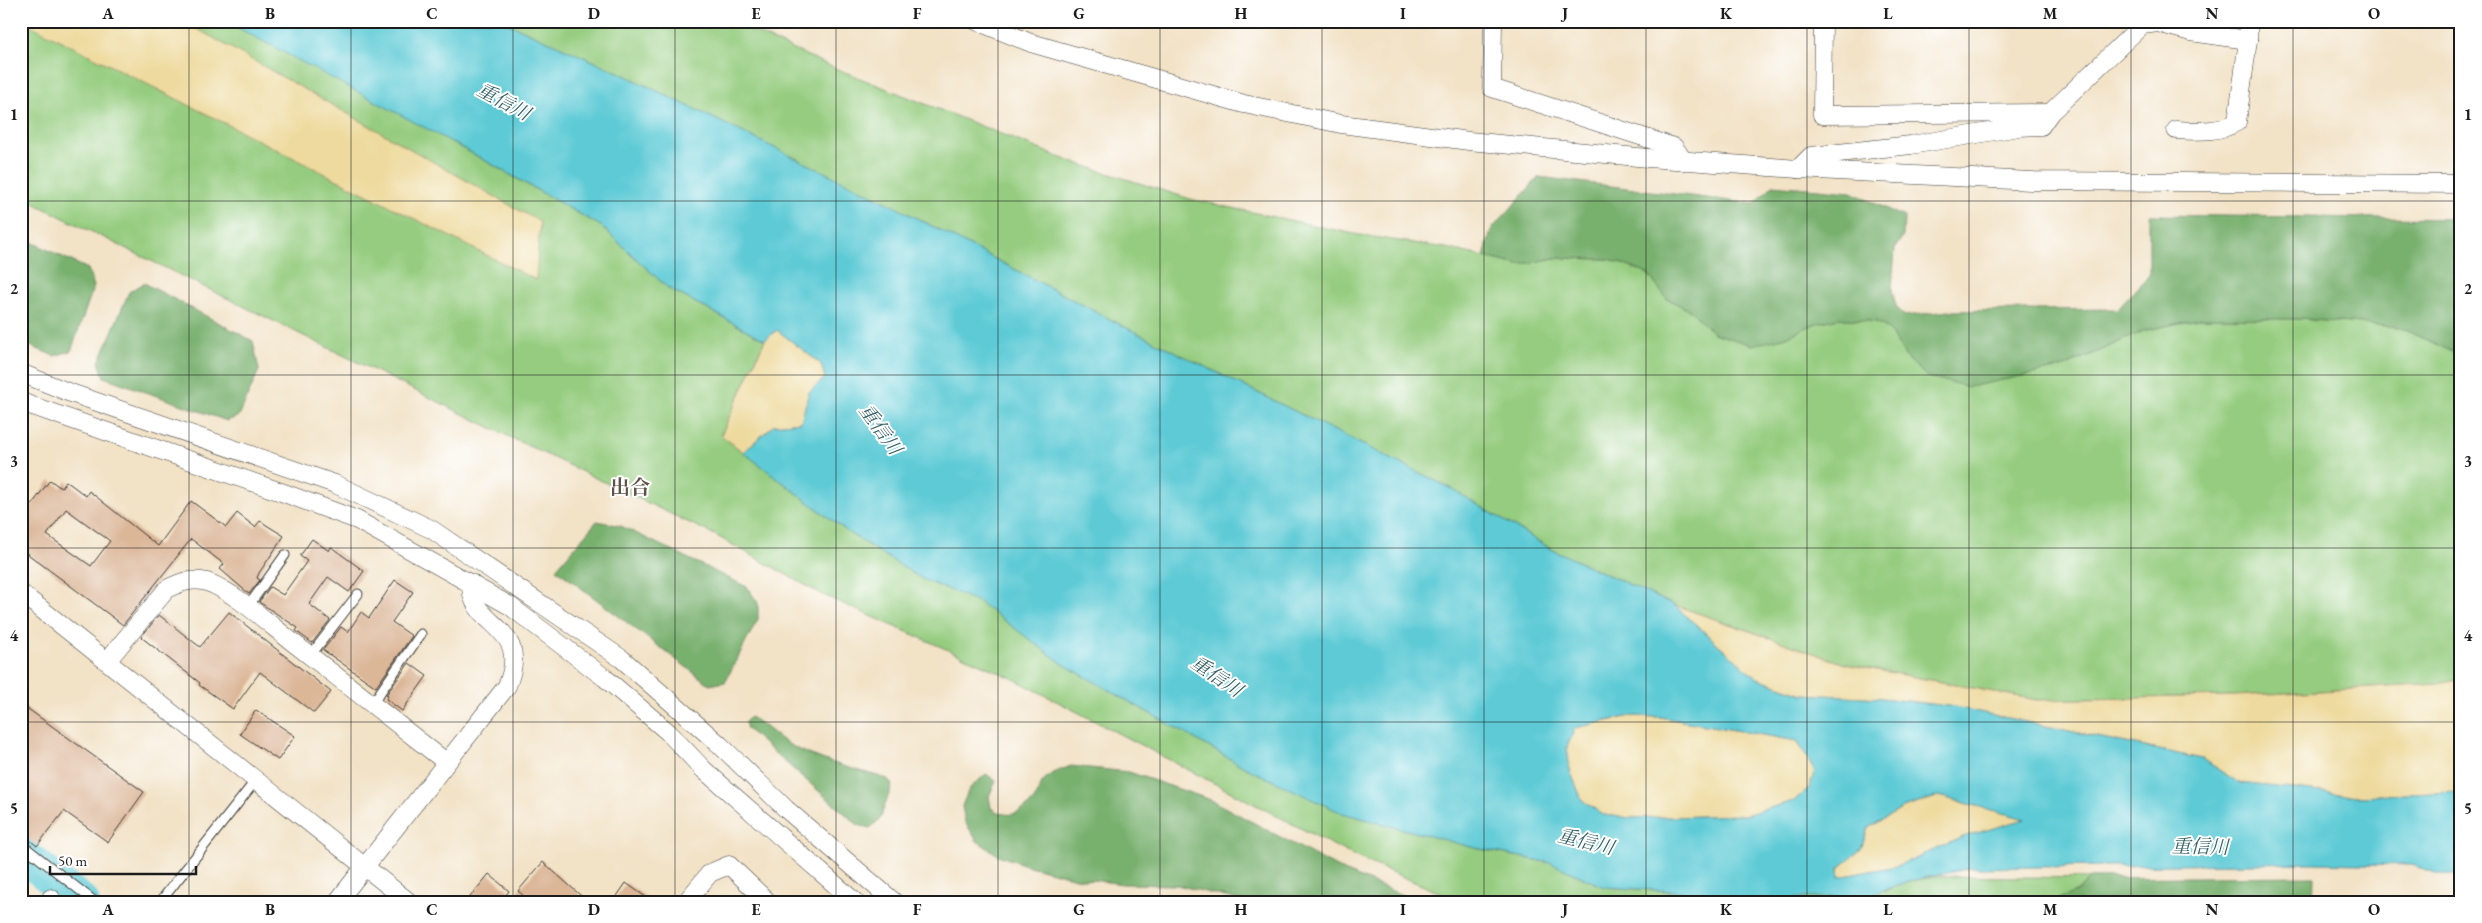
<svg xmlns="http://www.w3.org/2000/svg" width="2482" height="923" viewBox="0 0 2482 923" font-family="'EB Garamond','Noto Serif JP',serif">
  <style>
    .green { fill: #95cc7f; stroke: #58744e }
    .forest { fill: #78b06e; stroke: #4a6645 }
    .sand { fill: #eeda9e; stroke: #857b5d }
    .water { fill: #5dcad5; stroke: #3c7378; fill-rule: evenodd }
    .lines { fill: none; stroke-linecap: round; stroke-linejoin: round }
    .river { stroke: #5dcad5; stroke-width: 35 }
    .building { fill: #dbb697; fill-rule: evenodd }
    .lane-casing { stroke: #3c3a36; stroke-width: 11 }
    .street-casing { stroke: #3c3a36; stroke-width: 19 }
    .lane { stroke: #fff; stroke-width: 9 }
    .street { stroke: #fff; stroke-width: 18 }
    .grid { fill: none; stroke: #1c1c1c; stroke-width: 1; stroke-opacity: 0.55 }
    .labels { text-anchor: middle; stroke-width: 4; stroke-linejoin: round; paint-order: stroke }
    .water-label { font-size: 19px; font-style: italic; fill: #366266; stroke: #fff }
    .quarter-label { font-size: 20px; font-weight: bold; fill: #5f5247; stroke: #fff }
    .neatline { fill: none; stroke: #1c1c1c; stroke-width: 2 }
    .grid-label { font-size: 16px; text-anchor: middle; font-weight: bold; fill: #1c1c1c }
  </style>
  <rect width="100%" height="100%" fill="#fff"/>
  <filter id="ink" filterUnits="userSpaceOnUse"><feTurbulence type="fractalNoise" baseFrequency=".02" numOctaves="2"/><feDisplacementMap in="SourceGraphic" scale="10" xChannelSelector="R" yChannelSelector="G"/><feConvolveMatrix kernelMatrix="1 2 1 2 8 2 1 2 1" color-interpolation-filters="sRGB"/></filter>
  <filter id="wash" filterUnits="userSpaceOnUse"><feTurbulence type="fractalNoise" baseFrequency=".0096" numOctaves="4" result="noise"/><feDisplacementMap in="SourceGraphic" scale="20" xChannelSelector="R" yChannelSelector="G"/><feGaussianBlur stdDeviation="1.12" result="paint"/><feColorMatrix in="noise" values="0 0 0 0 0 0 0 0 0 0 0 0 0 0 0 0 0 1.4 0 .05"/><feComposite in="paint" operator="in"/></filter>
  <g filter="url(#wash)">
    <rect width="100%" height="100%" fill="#f2e2c6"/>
    <!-- green -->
    <g class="green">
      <path d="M21,21H237L601,226L668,288L765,340L721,435L849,533L922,579L979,601L1063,664L1246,768L1342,812L1475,848L1551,863L1604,887L1704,893L1747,900L1887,890L1909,881L1940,876L2090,878L2078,891L2052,902H1461L1354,856L1012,678L823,595L715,535L520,442L21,197Z"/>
      <path d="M502,21H730L832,67L1069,161L1190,199L1359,235L1446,248L1519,265L1555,258L1610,259L1648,274L1666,298L1691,311L1713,333L1784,338L1814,324L1838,318L1877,322L1888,329L1906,357L2061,368L2143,331L2202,318L2301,319L2399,327L2451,351H2461V679L2439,684L2235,696L2036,700L1845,664L1674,605L1551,549L1450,488L1123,326L886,202L620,73Z"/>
    </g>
    <!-- forest -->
    <g class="forest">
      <path d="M1539,177L1754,204L1773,185L1851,192L1904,217L1903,236L1895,248L1892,290L1896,306L1904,316L1949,311L2117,309L2149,275V215L2461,219V351H2451L2399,327L2301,319L2202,318L2143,331L2061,368L1969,387L1927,377L1906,357L1888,329L1877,322L1838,318L1814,324L1784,338L1752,345L1713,333L1691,311L1666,298L1648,274L1610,259L1555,258L1519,265L1484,257L1491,230Z"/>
      <path d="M21,237L88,269L94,286L71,351L54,356L21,342Z"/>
      <path d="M144,283L253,341L259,370L239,416L227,421L104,377L99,362L129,292Z"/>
      <path d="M597,521L621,526L747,587L758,603V619L725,682L710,685L556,569Z"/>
      <path d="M750,717C759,720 776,737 788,744C819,761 854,769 888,779L892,785L880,819L870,828L858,825L747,729L745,722Z"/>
      <path d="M1071,766L1129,772L1211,800L1344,871L1419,902H1246L1177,885L1123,884L1076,878L1029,866L998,855L977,841L965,822L962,806L969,789L986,774L996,781L989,796L991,808C1009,821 1025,813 1037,795C1040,791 1040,785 1043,781C1050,773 1061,770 1071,766Z"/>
      <path d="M2314,876L2313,902H2052L2078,891L2090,878Z"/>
    </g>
    <!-- sand -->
    <g class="sand">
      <path d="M22,21H183L540,222L536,280Z"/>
      <path d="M777,330L821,364L826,378L809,392L801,422L774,425L743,452L721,435L765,340Z"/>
      <path d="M1674,605L1845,664L2036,700L2235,696L2439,684L2461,679V792L2357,796L2239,783L2202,759L1955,707L1882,698L1803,694L1755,677Z"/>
      <path d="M1631,716L1659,717L1797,741L1815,771L1809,788L1794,801L1745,815L1631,818L1603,815L1582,800L1570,771L1567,747L1574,728Z"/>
      <path d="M1939,796L2026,819L1963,837L1897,866L1839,877V868L1861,849L1868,828L1903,808Z"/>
    </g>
    <!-- water -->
    <path class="water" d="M225,21H502L620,73L886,202L1123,326L1450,488L1551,549L1674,605L1755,677L1802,694L1882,698L1955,707L2202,759L2239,783L2357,796L2461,792V874H2438L2412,865L2313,863L1971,868L1909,881L1867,896L1747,900L1704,893L1604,887L1551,863L1475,848L1342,813L1246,768L1063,664L979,602L922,579L849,533L743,452L774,425L801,422L809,392L825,378L821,364L777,330L765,340L668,288L601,226L470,152ZM1630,716L1660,717L1797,741L1815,771L1809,788L1794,801L1745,815L1631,818L1603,815L1582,800L1570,771L1567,747L1575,728ZM1939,796L2025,819L1963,837L1897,866L1839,877V868L1861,849L1868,828L1903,808Z"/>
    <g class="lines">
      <!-- river -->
      <path class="river" d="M21,854L82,902"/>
    </g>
    <g id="blocks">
      <!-- building -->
      <g class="building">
        <path d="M50,480L61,488L66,481L86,496L89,491L158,546L191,501L226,527L237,513L255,527L260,521L284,536L259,573L257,578L260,580L249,594L220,569L224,564L191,539L123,625L21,549V506L27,511ZM66,509L110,541L91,566L47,535Z"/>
        <path d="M312,539L329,551L331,547L364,571L349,592L328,577L309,604L330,620L312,643L296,631L298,628L259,602L270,587L283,595L307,561L300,556Z"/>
        <path d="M395,580L413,592L392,622L412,636L376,687L323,650L341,627L348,632L361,612L369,618Z"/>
        <path d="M229,612L331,692L314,713L260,672L233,709L199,685L200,683L141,637L159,615L200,647Z"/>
        <path d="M409,663L427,676L402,711L386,699L388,696L386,695Z"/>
        <path d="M21,704L144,792L108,842L64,811L37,846L21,833Z"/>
        <path d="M256,710L295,736L278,760L240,734Z"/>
        <path d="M543,862L588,902H531L518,891Z"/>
        <path d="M489,874L509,891L501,902H466Z"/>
        <path d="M626,883L653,902H613Z"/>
      </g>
    </g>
  </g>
  <g filter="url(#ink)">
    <use href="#blocks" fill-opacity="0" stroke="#3c3a36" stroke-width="1"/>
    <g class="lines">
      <defs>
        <g id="lane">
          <path d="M247,608L285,555"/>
          <path d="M310,656L358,594"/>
          <path d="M372,704L421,634"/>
          <path d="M21,844L95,902"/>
          <path d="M160,902L256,780"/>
        </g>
        <g id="street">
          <path d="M976,21L1031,43L1244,104L1341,124L1469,141L1648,158L1798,169L2031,181L2461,184"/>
          <path d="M1493,21L1492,88L1674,147L1684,161"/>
          <path d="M1823,21L1822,115L2050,113"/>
          <path d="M2176,130C2197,131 2219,133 2237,122L2248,40V21"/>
          <path d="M1798,169L1811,156L1911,145L2019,127L2041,126L2050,113L2142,25L2158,23L2191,32L2248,40"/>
          <path d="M21,373L68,392L335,484L431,529L622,659L720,745L786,809L894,902"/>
          <path d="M21,402L284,493L357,520L510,606L605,678L668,732L704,770L855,902"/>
          <path d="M21,593L409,902"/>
          <path d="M107,661L167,589C180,582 192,578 207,582C233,591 268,623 291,641C343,681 395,722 446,762"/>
          <path d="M51,902V898"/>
          <path d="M337,902L507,686C533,623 469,629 471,583"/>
          <path d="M686,902L710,873L729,865L768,902"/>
        </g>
      </defs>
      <!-- lane casing -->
      <use href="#lane" class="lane-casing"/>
      <!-- street casing -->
      <use href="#street" class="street-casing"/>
      <!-- lane -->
      <use href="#lane" class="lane"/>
      <!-- street -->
      <use href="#street" class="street"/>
    </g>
  </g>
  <!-- grid -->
  <path class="grid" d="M189,21V902M351,21V902M513,21V902M675,21V902M836,21V902M998,21V902M1160,21V902M1322,21V902M1484,21V902M1646,21V902M1807,21V902M1969,21V902M2131,21V902M2293,21V902M21,201H2461M21,375H2461M21,548H2461M21,722H2461"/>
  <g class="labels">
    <!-- water labels -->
    <g class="water-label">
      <text transform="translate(504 101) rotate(28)" y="7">重信川</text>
      <text transform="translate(881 429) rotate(54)" y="7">重信川</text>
      <text transform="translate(1217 676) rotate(34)" y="7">重信川</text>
      <text transform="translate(1586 841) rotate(14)" y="7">重信川</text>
      <text transform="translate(2200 846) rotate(1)" y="7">重信川</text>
    </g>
    <!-- quarter labels -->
    <g class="quarter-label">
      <text x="630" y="494">出合</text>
    </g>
  </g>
  <!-- margin -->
  <rect width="2482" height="923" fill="none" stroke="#fff" stroke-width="55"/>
  <!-- scale -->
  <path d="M50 866v8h146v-8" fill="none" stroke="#1c1c1c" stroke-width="2.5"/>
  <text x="58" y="866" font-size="15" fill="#1c1c1c" stroke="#ffffff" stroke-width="4" paint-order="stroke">50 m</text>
  <rect x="28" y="28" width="2426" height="868" class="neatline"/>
  <g class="grid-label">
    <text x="108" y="19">A</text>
    <text x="270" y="19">B</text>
    <text x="432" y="19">C</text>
    <text x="594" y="19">D</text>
    <text x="756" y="19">E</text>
    <text x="917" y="19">F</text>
    <text x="1079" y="19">G</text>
    <text x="1241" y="19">H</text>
    <text x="1403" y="19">I</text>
    <text x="1565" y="19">J</text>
    <text x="1726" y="19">K</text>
    <text x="1888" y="19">L</text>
    <text x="2050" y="19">M</text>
    <text x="2212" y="19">N</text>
    <text x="2374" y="19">O</text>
    <text x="14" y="120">1</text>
    <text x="2468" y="120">1</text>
    <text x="14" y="294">2</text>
    <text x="2468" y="294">2</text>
    <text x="14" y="467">3</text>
    <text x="2468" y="467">3</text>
    <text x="14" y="641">4</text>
    <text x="2468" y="641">4</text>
    <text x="14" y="814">5</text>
    <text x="2468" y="814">5</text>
    <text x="108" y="915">A</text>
    <text x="270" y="915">B</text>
    <text x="432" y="915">C</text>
    <text x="594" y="915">D</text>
    <text x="756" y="915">E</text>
    <text x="917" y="915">F</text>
    <text x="1079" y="915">G</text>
    <text x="1241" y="915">H</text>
    <text x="1403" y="915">I</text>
    <text x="1565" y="915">J</text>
    <text x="1726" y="915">K</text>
    <text x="1888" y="915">L</text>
    <text x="2050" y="915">M</text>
    <text x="2212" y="915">N</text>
    <text x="2374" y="915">O</text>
  </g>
</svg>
